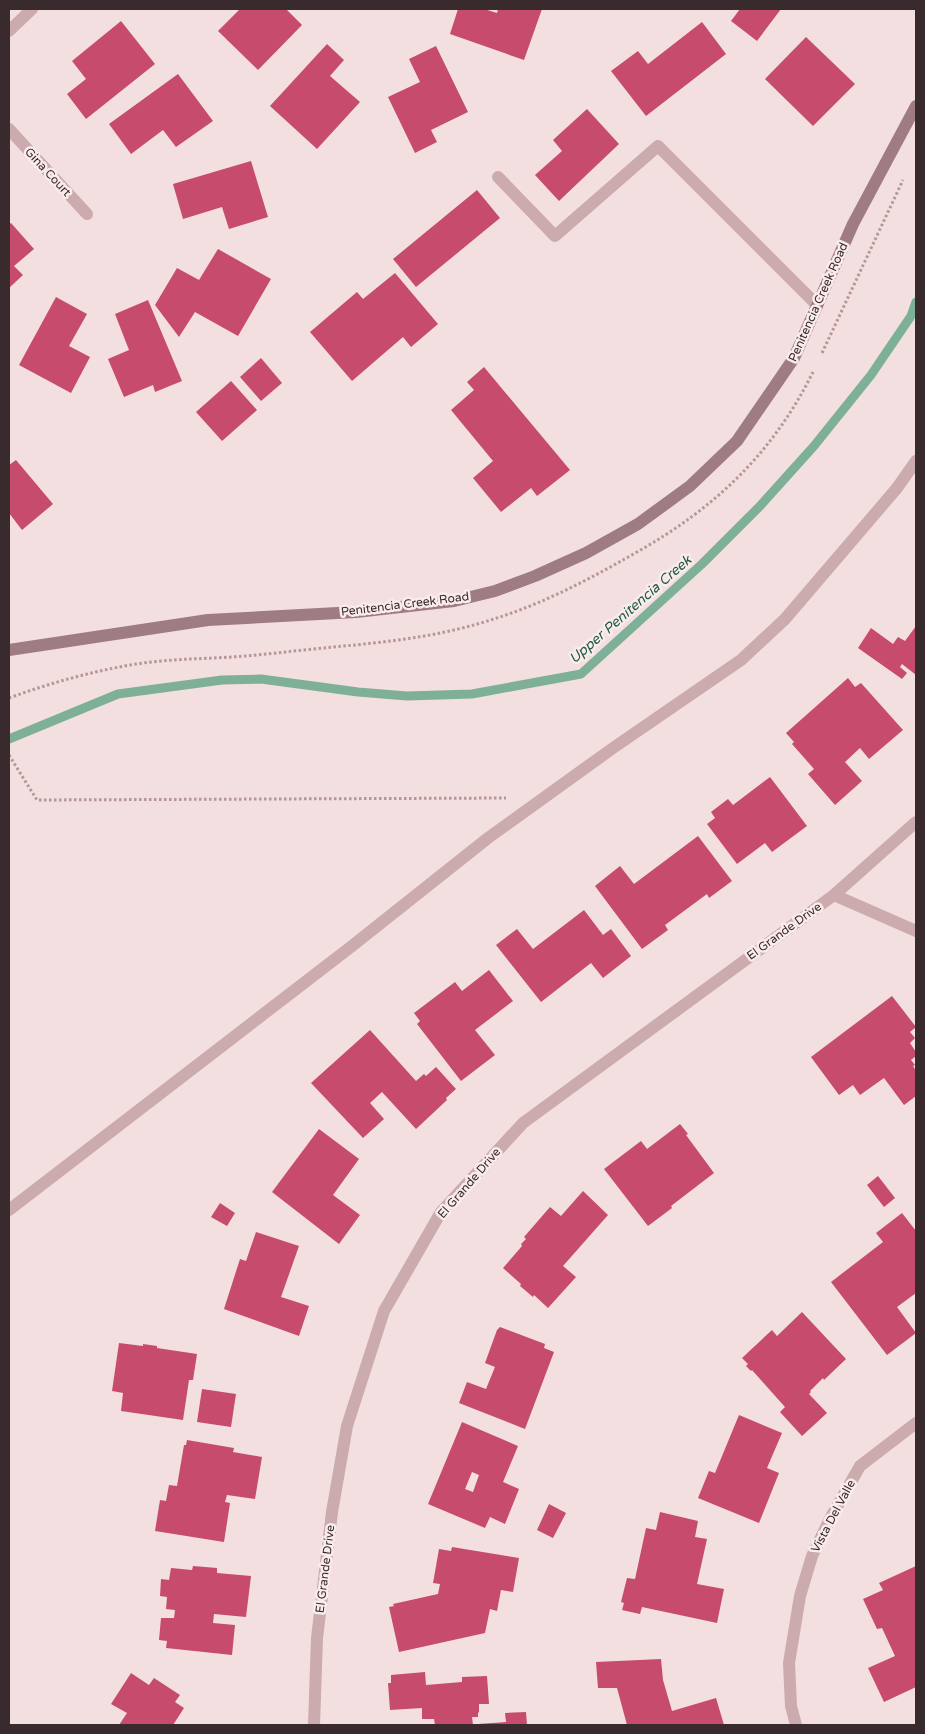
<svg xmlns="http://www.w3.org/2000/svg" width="925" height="1734" viewBox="0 0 925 1734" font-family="'Varela Round',sans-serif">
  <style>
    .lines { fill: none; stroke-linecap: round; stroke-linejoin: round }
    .stream { stroke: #7eb098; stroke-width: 9 }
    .building { fill: #c64b6d; fill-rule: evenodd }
    .path { stroke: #b79598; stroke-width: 3; stroke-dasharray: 2.5 2.5; stroke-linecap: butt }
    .lane { stroke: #cbabad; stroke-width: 12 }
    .street { stroke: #cbabad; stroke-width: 12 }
    .secondary { stroke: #9f7c81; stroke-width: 12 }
    .labels { text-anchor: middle; stroke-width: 5; stroke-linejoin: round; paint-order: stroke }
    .street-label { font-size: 12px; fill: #392a2d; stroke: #faecec }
    .water-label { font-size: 14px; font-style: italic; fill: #1f5b40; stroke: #faecec }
  </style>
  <rect width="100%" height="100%" fill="#f3dfdf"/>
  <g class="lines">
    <!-- stream -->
    <path class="stream" d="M9,739L118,694L222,680L261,679L358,692L407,696L472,694L581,674L702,564L760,506L814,446L871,375L911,316L916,302"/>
  </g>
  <!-- building -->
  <g class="building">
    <path d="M240,9H286L302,25L258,70L218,31Z"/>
    <path d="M458,9H484L497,13L498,9H542L524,60L450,34Z"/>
    <path d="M740,9H781L757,41L731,21Z"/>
    <path d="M121,21L155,64L86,119L67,94L86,79L72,61Z"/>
    <path d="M702,22L726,54L646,116L611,71L638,51L648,64Z"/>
    <path d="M806,37L855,84L813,126L765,79Z"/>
    <path d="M327,44L344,60L330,76L360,102L317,149L270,106Z"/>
    <path d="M436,46L468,112L431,130L437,142L415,153L388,97L420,82L409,59Z"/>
    <path d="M178,74L213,121L176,147L163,130L131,154L109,124Z"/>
    <path d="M587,109L619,144L559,201L535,175L562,151L553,140Z"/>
    <path d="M251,161L268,217L229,229L222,207L183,219L173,184Z"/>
    <path d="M477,190L500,218L416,287L393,259Z"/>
    <path d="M11,223L34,249L14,266L23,275L9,288V224Z"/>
    <path d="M218,249L271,279L238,336L195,312L179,337L155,305L177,268L199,280Z"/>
    <path d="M395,273L438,324L411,347L403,337L352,381L310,332L357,292L363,299Z"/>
    <path d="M56,297L87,314L69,346L90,357L71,393L19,365Z"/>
    <path d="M148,300L182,381L155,392L153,385L124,397L108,359L129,350L115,314Z"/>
    <path d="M261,358L282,383L261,401L240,377Z"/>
    <path d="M484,367L570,470L537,496L531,488L501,512L473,478L493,461L451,410L474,390L467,382Z"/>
    <path d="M231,381L257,410L222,441L196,412Z"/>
    <path d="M16,460L53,504L22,530L9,513V465Z"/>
    <path d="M916,626V675L902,664L900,667L907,673L902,679L858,648L871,628L893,644L898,637L905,641Z"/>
    <path d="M848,678L855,687L861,683L903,730L869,759L860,748L845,762L862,781L835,805L808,774L814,769L792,744L794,742L786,733Z"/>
    <path d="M770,777L807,826L772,852L765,843L737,864L707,824L715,818L711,812L728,799L733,805Z"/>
    <path d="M698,836L732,881L709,898L707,894L665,925L668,930L642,949L595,886L620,866L634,884Z"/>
    <path d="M584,910L603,935L611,929L631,956L603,978L591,963L541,1002L496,945L517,929L533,949Z"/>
    <path d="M489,970L513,1001L475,1030L495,1055L461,1081L417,1024L420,1021L414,1013L455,982L462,991Z"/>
    <path d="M892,996L916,1027L910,1032L915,1038L910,1043L916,1052V1056L911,1060L915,1065L913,1066L916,1071V1096L904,1105L884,1078L860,1095L853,1085L839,1095L811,1057Z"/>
    <path d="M370,1030L416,1081L424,1074L426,1076L436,1067L456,1089L446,1098L447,1100L416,1129L382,1092L370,1103L384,1119L363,1138L311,1083Z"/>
    <path d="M680,1124L688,1134L686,1135L714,1173L671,1206L672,1208L648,1226L604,1169L641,1141L647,1149Z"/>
    <path d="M319,1129L359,1159L333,1195L360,1215L339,1244L272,1192Z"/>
    <path d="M878,1176L895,1198L884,1207L867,1185Z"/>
    <path d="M583,1191L608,1215L563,1266L576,1277L548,1308L534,1295L533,1297L520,1286L521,1284L503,1268L522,1246L521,1244L526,1239L524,1237L550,1207L561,1216Z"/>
    <path d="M220,1203L235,1213L227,1226L211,1217Z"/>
    <path d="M902,1213L916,1231V1293L897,1307L916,1333L887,1355L831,1282L883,1242L876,1233Z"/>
    <path d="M256,1232L299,1246L281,1297L309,1306L299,1336L224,1309L240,1259L246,1261Z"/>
    <path d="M802,1312L846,1359L824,1380L823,1378L810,1391L811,1392L809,1394L827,1413L802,1436L780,1412L785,1407L752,1370L751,1371L746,1366L748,1364L742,1358L772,1330L777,1336Z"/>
    <path d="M500,1327L545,1344L544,1348L554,1352L525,1429L459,1403L467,1382L486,1389L495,1367L485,1363L497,1330Z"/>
    <path d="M119,1343L143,1346V1344L157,1346V1348L197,1354L193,1380H189L183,1420L121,1411L123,1393L112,1391Z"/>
    <path d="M202,1389L236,1394L231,1427L197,1422Z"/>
    <path d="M739,1415L782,1433L767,1468L779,1473L759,1523L698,1498L709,1471L715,1473Z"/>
    <path d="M462,1422L518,1446L503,1482L519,1489L505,1524L490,1517L485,1528L428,1504ZM472,1472L479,1475L473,1492L465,1489Z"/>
    <path d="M187,1440L234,1448L233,1452L262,1457L255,1499L227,1495L225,1502L230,1503L224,1542L155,1531L160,1500L166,1501L169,1485L177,1486L184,1445H186Z"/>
    <path d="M549,1504L566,1513L553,1538L537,1530Z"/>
    <path d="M660,1512L698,1521L695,1537L707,1539L697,1584L724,1589L717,1623L642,1607L640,1614L622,1610L624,1603L621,1602L627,1578L635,1579L646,1528L656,1530Z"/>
    <path d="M452,1547L519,1558L513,1592L501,1590L497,1611L490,1609L485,1633L399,1652L389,1607L394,1606L393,1604L438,1594L440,1584L433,1583L439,1549L451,1551Z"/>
    <path d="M193,1566L217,1568V1573L251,1576L246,1617L214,1614L213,1623L235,1625L232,1655L166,1648L167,1641L159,1640L161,1618H174L175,1610L166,1609L167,1597L160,1596L161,1579L169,1580L171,1568L192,1570Z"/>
    <path d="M916,1566V1687L884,1702L868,1668L895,1656L882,1628L877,1629L863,1599L883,1590L879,1583Z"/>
    <path d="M661,1659L663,1680L672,1711L716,1698L724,1725H627L617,1688H598L596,1662Z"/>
    <path d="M425,1672L426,1685L462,1682V1677L487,1676L489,1704H479V1712L478,1713V1717H472L473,1725H435L434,1719H422V1708L390,1710L388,1683H391V1675Z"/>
    <path d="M131,1673L149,1685L154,1678L180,1695L175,1702L184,1708L173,1725H119L127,1713L111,1704Z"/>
    <path d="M526,1712L527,1725H478V1724L506,1722L505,1713Z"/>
  </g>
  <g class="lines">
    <!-- path -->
    <g class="path">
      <path d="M822,353L903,180"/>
      <path d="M9,698C50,683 93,671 136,664C168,659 200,659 232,657C262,655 292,651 323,648C366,644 411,640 454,630C523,614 576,587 637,552C715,508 773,453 813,372"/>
      <path d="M9,755L37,800L506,798"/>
    </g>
    <!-- lane -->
    <g class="lane">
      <path d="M498,177L555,236L658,146L817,305"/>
      <path d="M9,1210L352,946L488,838L613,748L741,660L785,619L897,488L916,461"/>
    </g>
    <!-- street -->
    <g class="street">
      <path d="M9,31L32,9"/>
      <path d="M9,129L87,214"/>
      <path d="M834,895L916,931"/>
      <path d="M314,1725L317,1638L332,1512L347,1426L384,1311L441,1212L523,1123L834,895L916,822"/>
      <path d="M796,1725L791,1706L789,1663L800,1596L812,1556L830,1519L860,1466L916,1423"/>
    </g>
    <!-- secondary -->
    <path class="secondary" d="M9,650L208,620L356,612L454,601L495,591L535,576L586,553L638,524L690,486L737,441L794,358L853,224L916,106"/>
  </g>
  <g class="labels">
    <!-- street labels -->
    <g class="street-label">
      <text transform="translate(48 172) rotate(47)" y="4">Gina Court</text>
      <text transform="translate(818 302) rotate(-66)" y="4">Penitencia Creek Road</text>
      <text transform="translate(405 604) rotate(-7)" y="4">Penitencia Creek Road</text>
      <text transform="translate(784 931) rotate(-36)" y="4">El Grande Drive</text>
      <text transform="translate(469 1183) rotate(-49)" y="4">El Grande Drive</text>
      <text transform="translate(833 1516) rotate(-62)" y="4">Vista Del Valle</text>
      <text transform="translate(325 1569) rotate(-83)" y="4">El Grande Drive</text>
    </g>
    <!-- water labels -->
    <g class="water-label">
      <text transform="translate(630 609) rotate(-41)" y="5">Upper Penitencia Creek</text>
    </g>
  </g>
  <!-- border -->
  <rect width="925" height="1734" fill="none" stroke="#392a2d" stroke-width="20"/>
</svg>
